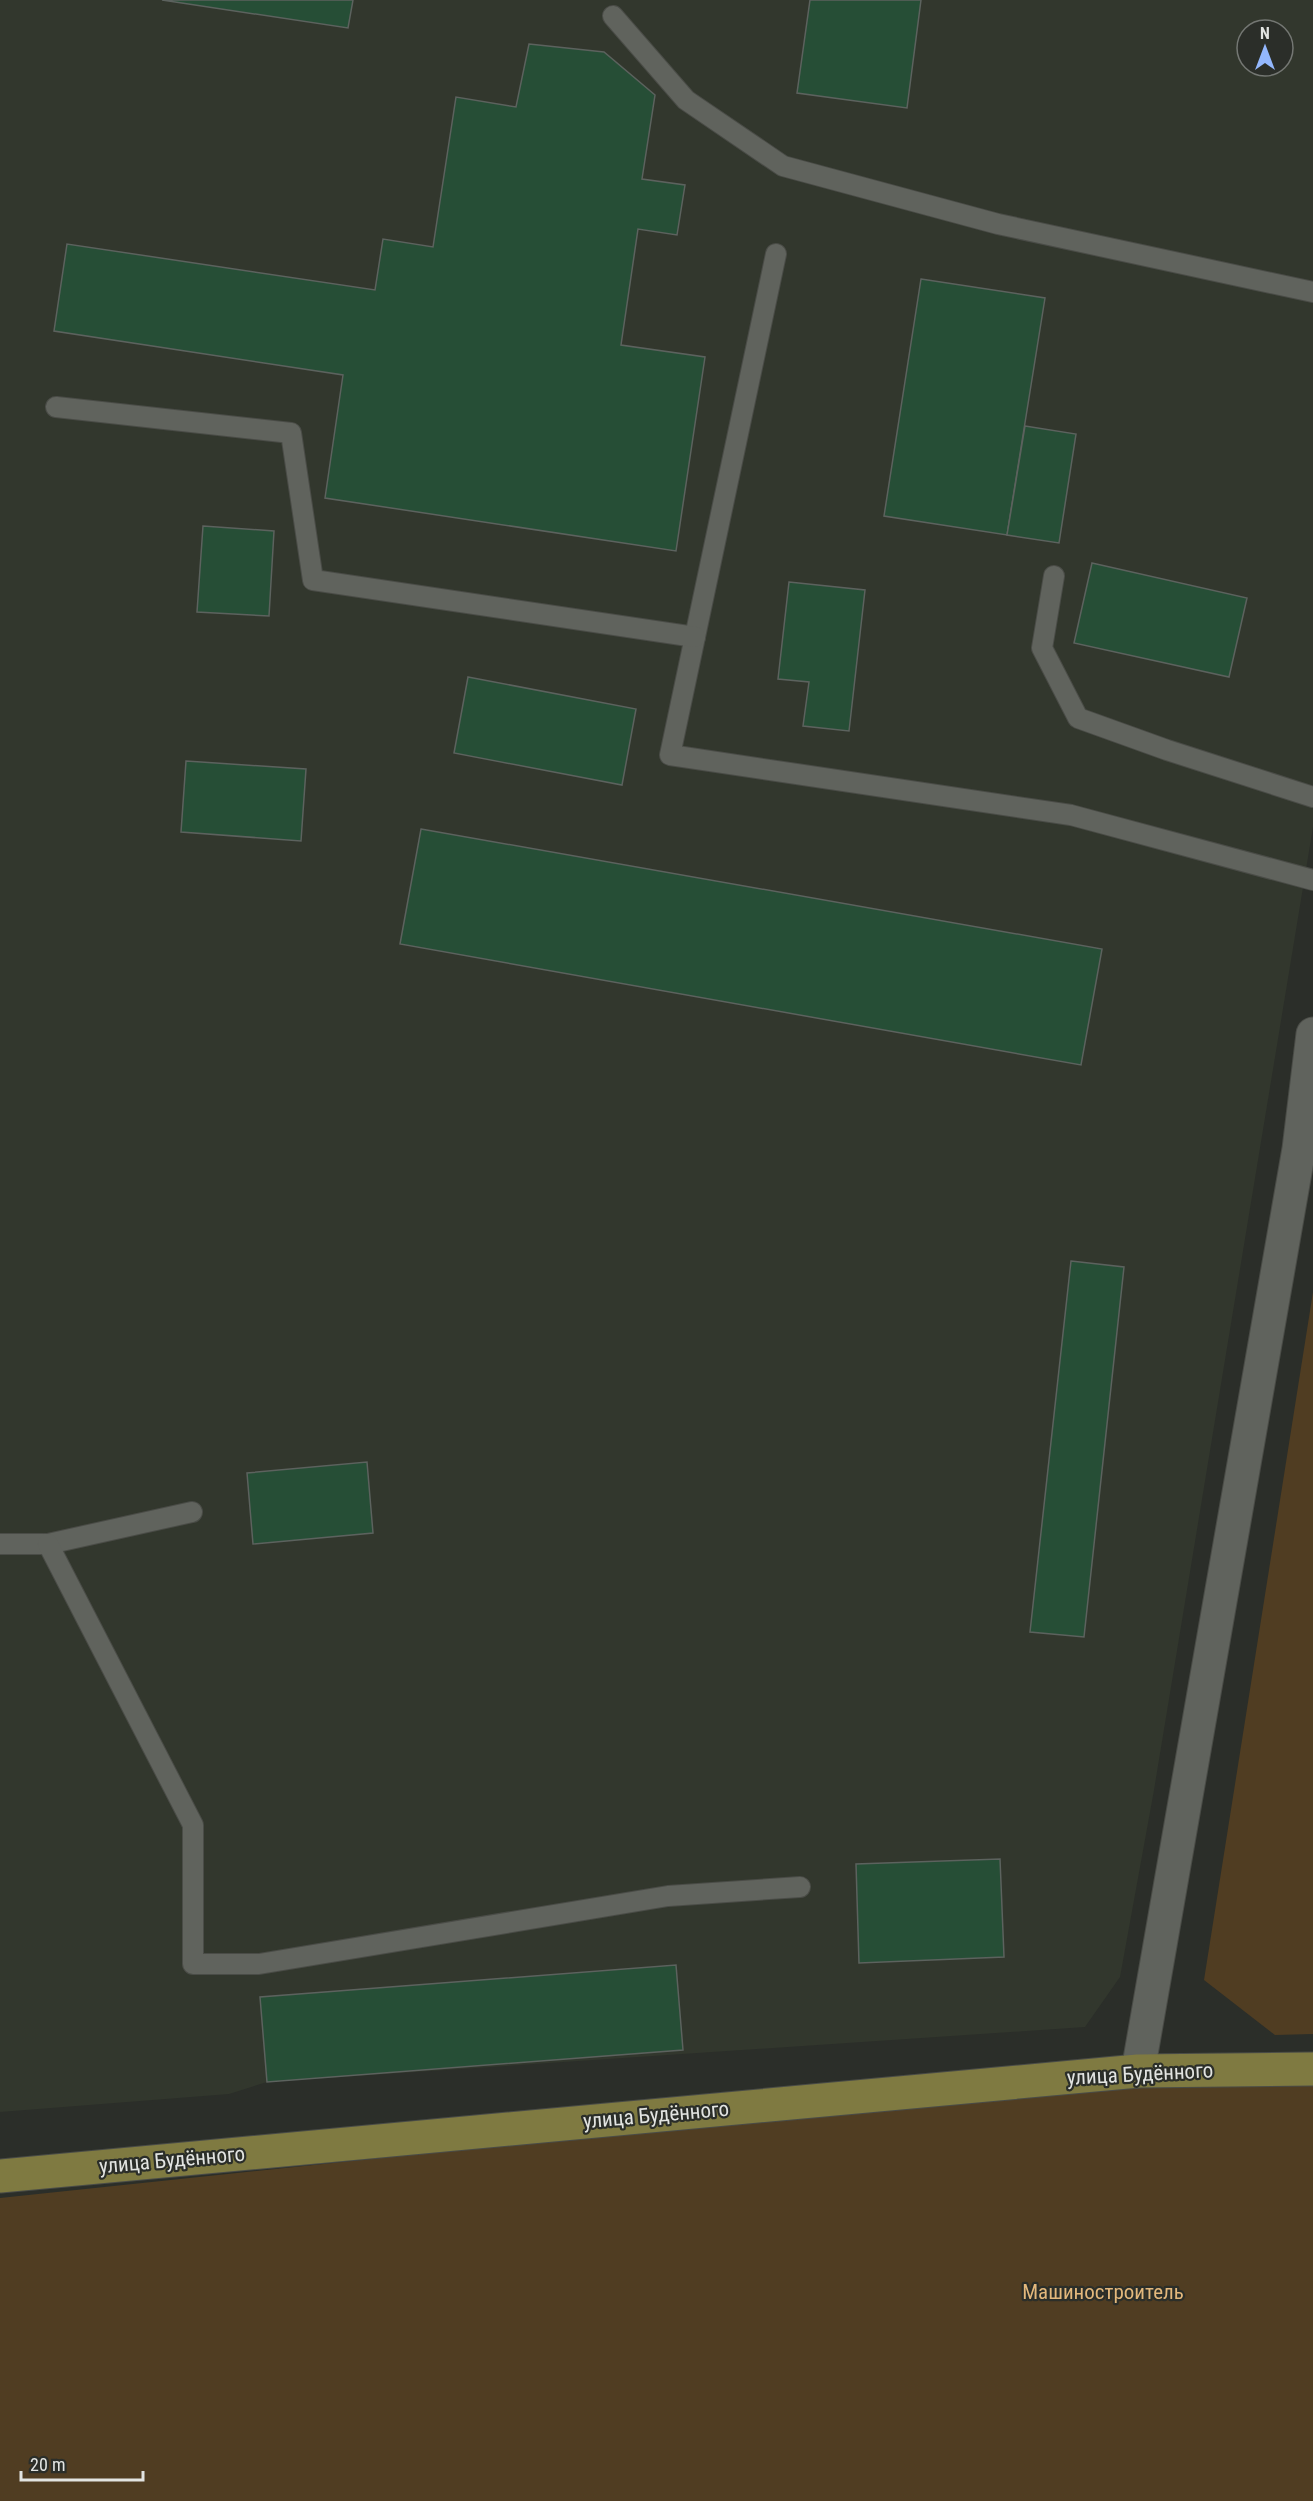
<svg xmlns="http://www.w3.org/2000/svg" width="1313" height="2501" viewBox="0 0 1313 2501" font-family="'Roboto Condensed',sans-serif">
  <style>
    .built { fill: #32372d; fill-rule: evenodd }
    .green { fill: #503d22 }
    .building { fill: #264e36; stroke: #5c625e; stroke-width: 1.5 }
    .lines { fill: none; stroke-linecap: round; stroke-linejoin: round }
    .service-casing { stroke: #4a4c47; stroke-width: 22 }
    .minor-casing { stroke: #4a4c47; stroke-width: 35 }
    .primary-casing { stroke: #4a4c47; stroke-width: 35 }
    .service { stroke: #60635d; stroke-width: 20 }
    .minor { stroke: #60635d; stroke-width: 33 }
    .primary { stroke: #7f7a41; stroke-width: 33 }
    .labels { text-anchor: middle; stroke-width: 4.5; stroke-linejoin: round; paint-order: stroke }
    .street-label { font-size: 21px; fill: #e2e4e1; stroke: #2b2e29 }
    .park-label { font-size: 21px; fill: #e3b87c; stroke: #2b2e29 }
  </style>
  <rect width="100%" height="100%" fill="#2b2e29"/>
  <!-- built -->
  <path class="built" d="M0,0H1313V827L1154,1790L1120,1977L1085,2027L267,2082L229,2094L0,2112ZM1247,30H1283V66H1247Z"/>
  <!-- green -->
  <g class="green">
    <path d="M1313,1292V2034L1275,2035L1204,1980Z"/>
    <path d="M1313,2079V2501H0V2198L1123,2080Z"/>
  </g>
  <!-- building -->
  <g class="building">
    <path d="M162,0H353L348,28Z"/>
    <path d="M810,0H921L907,108L797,93Z"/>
    <path d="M529,44L604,52L655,95L642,179L685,185L677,235L638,229L621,345L705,357L676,551L325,498L343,375L54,331L67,244L375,290L383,239L433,247L456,97L516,107Z"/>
    <path d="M921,279L1045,298L1007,535L884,516Z"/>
    <path d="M1025,426L1076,434L1059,543L1007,535Z"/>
    <path d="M203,526L274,531L269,616L197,612Z"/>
    <path d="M1092,563L1247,598L1229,677L1074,643Z"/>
    <path d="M789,582L865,590L849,731L803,726L809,682L778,679Z"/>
    <path d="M468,677L636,709L622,785L454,753Z"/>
    <path d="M186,761L306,769L301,841L181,832Z"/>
    <path d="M421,829L1102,949L1081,1065L400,944Z"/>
    <path d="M1071,1261L1124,1267L1084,1637L1030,1632Z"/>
    <path d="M367,1462L373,1533L253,1544L247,1473Z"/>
    <path d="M1000,1859L1004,1957L859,1963L856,1864Z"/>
    <path d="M676,1965L683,2050L267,2082L260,1997Z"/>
  </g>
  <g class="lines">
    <defs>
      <g id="service">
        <path d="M613,16L686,100L783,166L998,224L1313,292"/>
        <path d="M776,254L670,755L1071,815L1313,880"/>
        <path d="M56,407L291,433L313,580L695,637"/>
        <path d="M1054,576L1042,648L1078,718L1167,750L1313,797"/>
        <path d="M0,1544H48L192,1512"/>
        <path d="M48,1544L193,1825V1964H259L668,1896L800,1887"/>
      </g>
      <path id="minor" d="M1138,2071L1299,1149L1313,1034"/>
      <path id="primary" d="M0,2176L1138,2071L1313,2069"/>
    </defs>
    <!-- service casing -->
    <use href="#service" class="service-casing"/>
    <!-- minor casing -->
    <use href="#minor" class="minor-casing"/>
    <!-- primary casing -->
    <use href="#primary" class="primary-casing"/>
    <!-- service -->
    <use href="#service" class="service"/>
    <!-- minor -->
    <use href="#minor" class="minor"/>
    <!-- primary -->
    <use href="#primary" class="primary"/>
  </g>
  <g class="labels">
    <!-- street labels -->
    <g class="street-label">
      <text transform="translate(1140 2074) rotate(-3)" y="7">улица Будённого</text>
      <text transform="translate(656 2115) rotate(-5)" y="7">улица Будённого</text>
      <text transform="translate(172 2160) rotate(-5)" y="7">улица Будённого</text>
    </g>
    <!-- park labels -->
    <g class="park-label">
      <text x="1103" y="2299">Машиностроитель</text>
    </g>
  </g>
  <!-- north arrow -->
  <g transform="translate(1265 48)"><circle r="28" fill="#2b2e29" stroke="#747773" stroke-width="1.5"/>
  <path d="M0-4.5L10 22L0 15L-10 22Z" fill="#93b7fd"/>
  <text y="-9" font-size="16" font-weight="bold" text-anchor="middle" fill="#e2e4e1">N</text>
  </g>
  <!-- scale -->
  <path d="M21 2471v9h122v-9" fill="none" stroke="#e2e4e1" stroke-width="3"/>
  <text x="30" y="2471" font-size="18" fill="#e2e4e1" stroke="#2b2e29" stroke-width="4.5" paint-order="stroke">20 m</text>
</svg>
